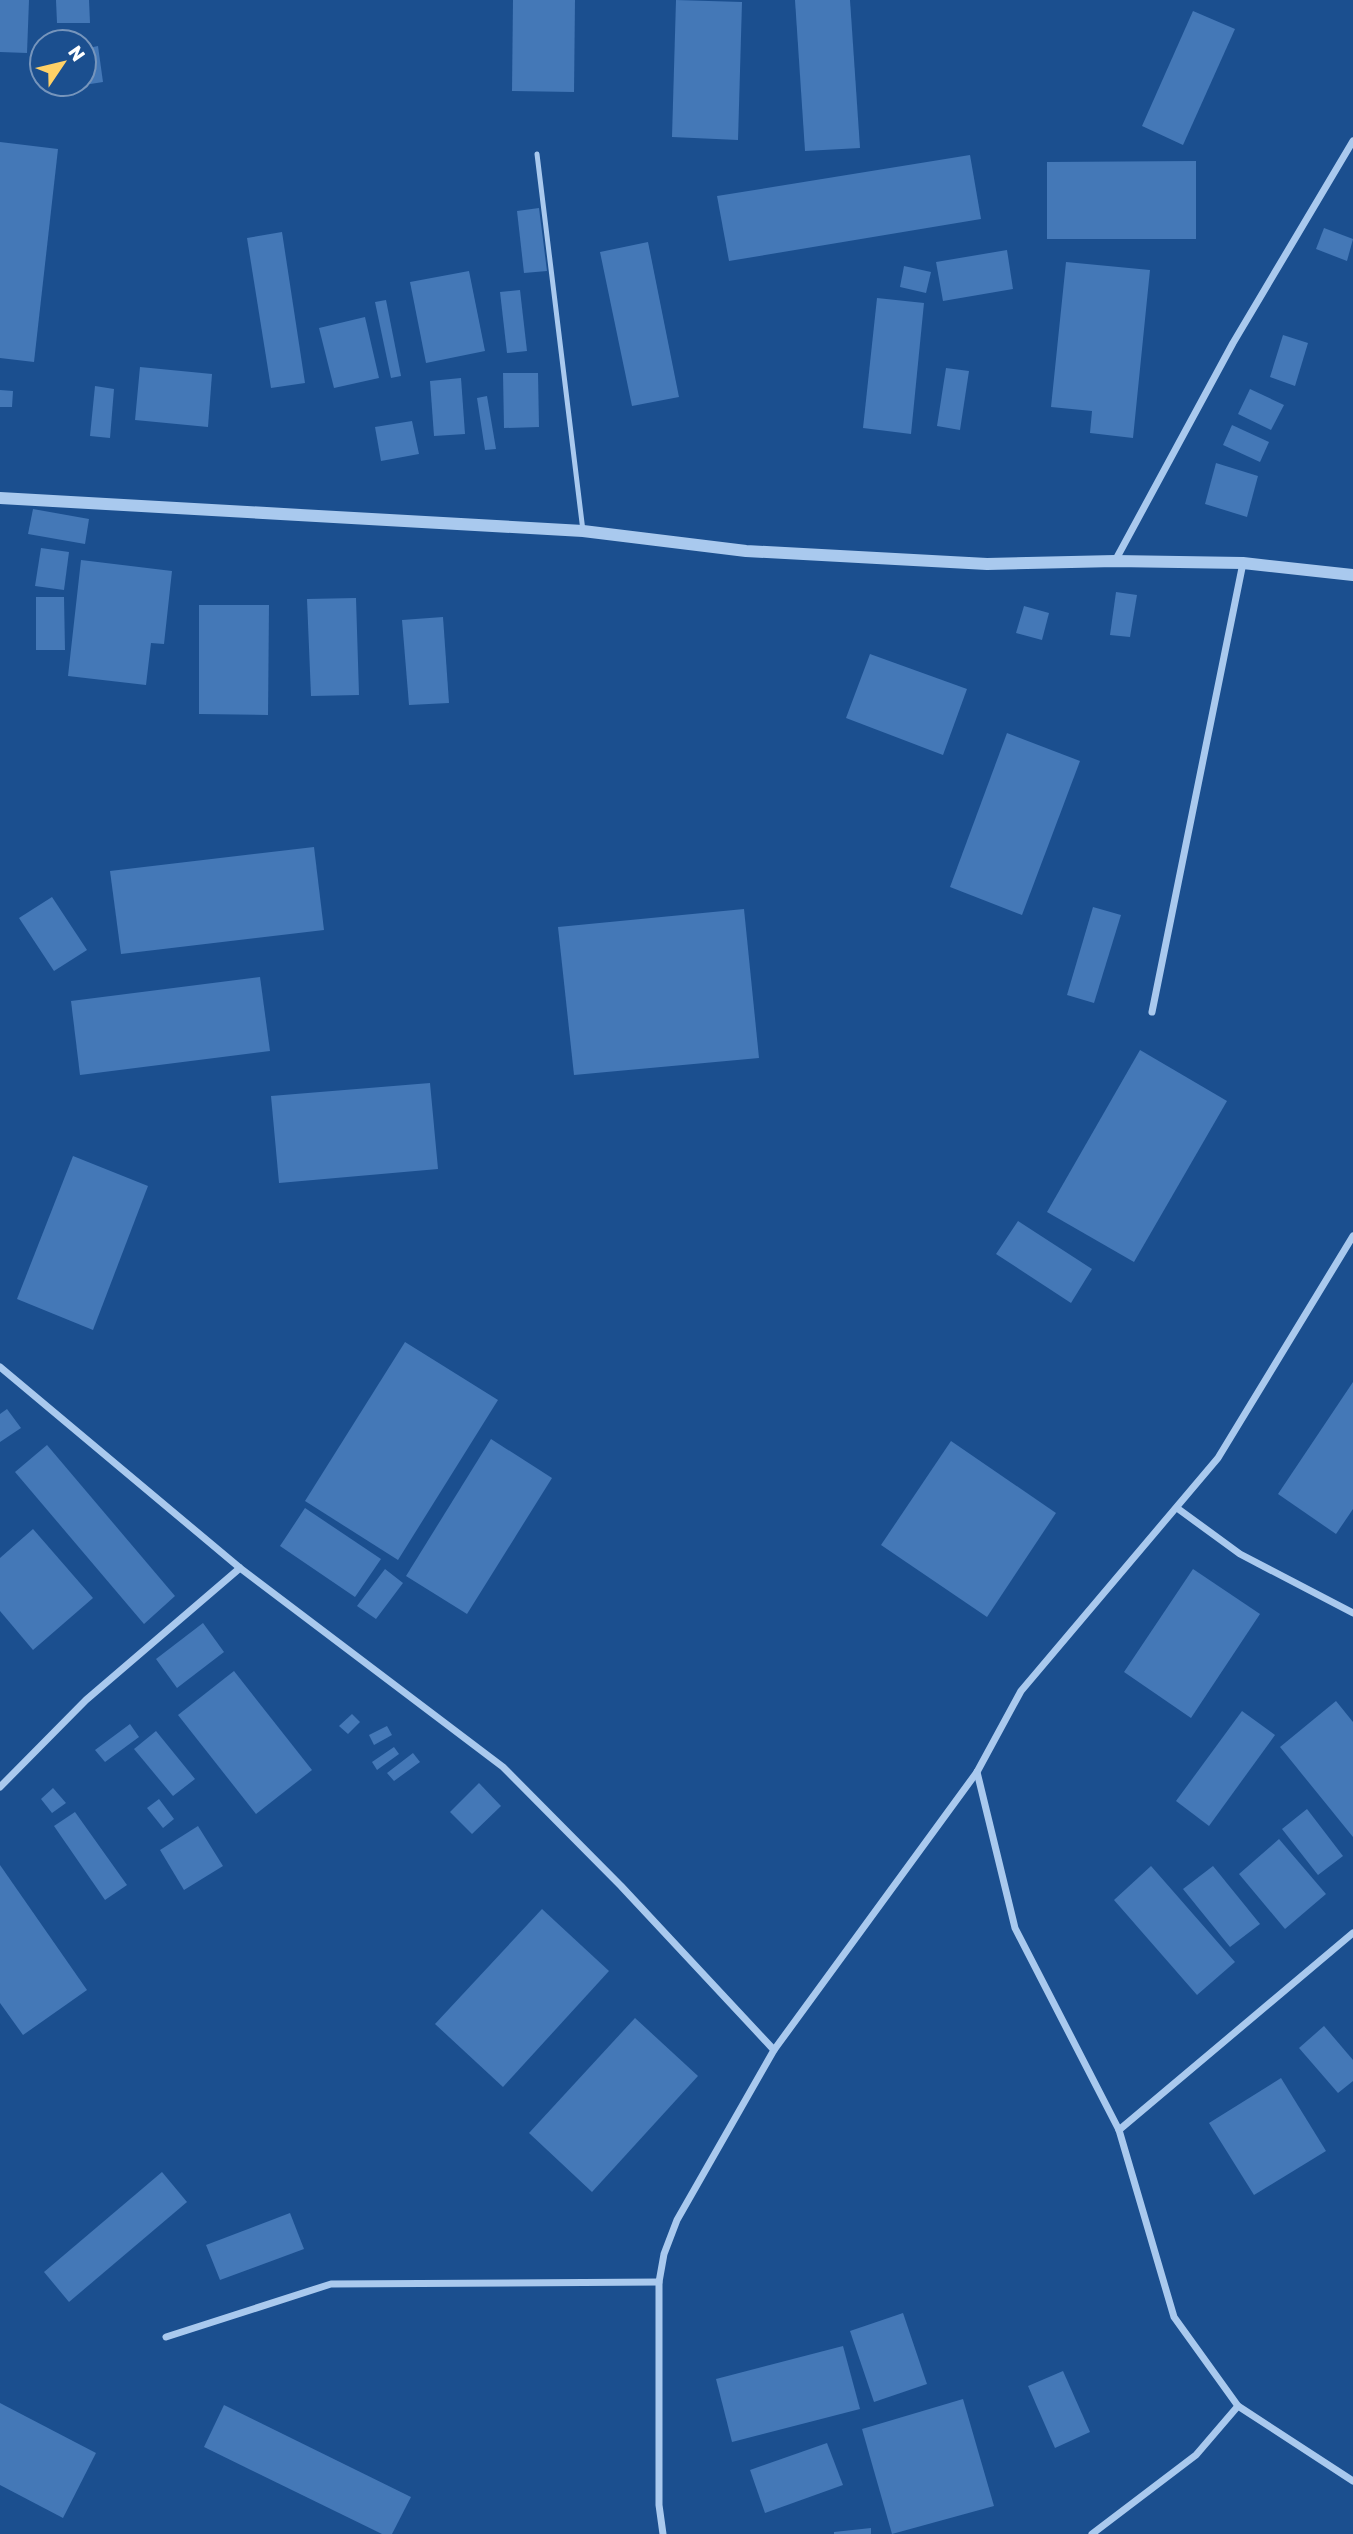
<svg xmlns="http://www.w3.org/2000/svg" width="1353" height="2534" viewBox="0 0 1353 2534" font-family="Rubik,sans-serif">
  <style>
    .building { fill: #4478b7 }
    .lines { fill: none; stroke-linecap: round; stroke-linejoin: round }
    .service { stroke: #a9c9ee; stroke-width: 5 }
    .minor { stroke: #a9c9ee; stroke-width: 7 }
    .tertiary { stroke: #a9c9ee; stroke-width: 12 }
  </style>
  <rect width="100%" height="100%" fill="#1b4f8f"/>
  <!-- building -->
  <g class="building">
    <path d="M0,0H29L27,53L0,52Z"/>
    <path d="M56,0H89L90,23H57Z"/>
    <path d="M513,0H575L574,92L512,91Z"/>
    <path d="M676,0L742,2L738,140L672,137Z"/>
    <path d="M795,0H850L860,148L805,151Z"/>
    <path d="M1193,11L1235,29L1183,145L1142,126Z"/>
    <path d="M98,46L103,82L84,85V49Z"/>
    <path d="M0,142L58,149L34,362L0,358Z"/>
    <path d="M970,155L981,219L729,261L717,196Z"/>
    <path d="M1196,161V239H1047V162Z"/>
    <path d="M539,208L547,271L524,273L517,211Z"/>
    <path d="M1324,228L1353,239L1347,261L1316,249Z"/>
    <path d="M282,232L305,383L271,388L247,238Z"/>
    <path d="M648,242L679,397L632,406L600,252Z"/>
    <path d="M1007,250L1013,289L943,301L936,262Z"/>
    <path d="M1066,262L1150,270L1133,438L1090,433L1092,411L1051,407Z"/>
    <path d="M904,266L931,272L926,293L900,287Z"/>
    <path d="M469,271L485,351L426,363L410,282Z"/>
    <path d="M520,290L527,351L507,353L500,292Z"/>
    <path d="M877,298L924,303L911,434L863,428Z"/>
    <path d="M386,300L401,376L391,378L375,302Z"/>
    <path d="M365,317L379,378L334,388L319,328Z"/>
    <path d="M1283,335L1308,343L1295,386L1270,377Z"/>
    <path d="M140,367L212,374L208,427L135,420Z"/>
    <path d="M946,368L969,371L960,430L937,426Z"/>
    <path d="M503,373H538L539,427L504,428Z"/>
    <path d="M461,378L465,434L434,436L430,381Z"/>
    <path d="M95,386L114,389L110,438L90,436Z"/>
    <path d="M1250,389L1284,405L1271,430L1238,414Z"/>
    <path d="M0,390L13,391L12,407H0Z"/>
    <path d="M487,396L496,449L485,450L477,398Z"/>
    <path d="M412,421L419,454L381,461L375,427Z"/>
    <path d="M1232,425L1269,442L1260,462L1223,445Z"/>
    <path d="M1216,463L1258,476L1247,517L1205,504Z"/>
    <path d="M33,509L89,519L85,544L28,534Z"/>
    <path d="M41,548L69,552L64,590L35,586Z"/>
    <path d="M81,560L172,571L164,644L151,643L146,685L68,676Z"/>
    <path d="M1116,592L1137,595L1130,637L1110,635Z"/>
    <path d="M36,597H64L65,650H36Z"/>
    <path d="M356,598L359,695L311,696L307,599Z"/>
    <path d="M199,605H269L268,715L199,714Z"/>
    <path d="M1024,606L1049,613L1042,640L1016,633Z"/>
    <path d="M443,617L449,703L409,705L402,620Z"/>
    <path d="M870,654L967,689L943,755L846,718Z"/>
    <path d="M1007,733L1080,761L1022,915L950,887Z"/>
    <path d="M314,847L324,930L121,954L110,871Z"/>
    <path d="M52,897L87,950L54,971L19,918Z"/>
    <path d="M1093,907L1121,915L1094,1003L1067,995Z"/>
    <path d="M744,909L759,1058L574,1075L558,927Z"/>
    <path d="M260,977L270,1051L80,1075L71,1001Z"/>
    <path d="M1140,1050L1227,1101L1134,1262L1047,1212Z"/>
    <path d="M430,1083L438,1169L279,1183L271,1096Z"/>
    <path d="M73,1156L148,1186L93,1330L17,1299Z"/>
    <path d="M1018,1221L1092,1269L1071,1303L996,1254Z"/>
    <path d="M405,1342L498,1400L398,1560L305,1501Z"/>
    <path d="M1353,1382V1509L1336,1534L1278,1494Z"/>
    <path d="M7,1409L21,1428L0,1442V1414Z"/>
    <path d="M491,1439L552,1478L467,1614L406,1576Z"/>
    <path d="M951,1441L1056,1513L987,1617L881,1545Z"/>
    <path d="M47,1445L175,1596L144,1624L15,1472Z"/>
    <path d="M305,1508L381,1559L355,1597L280,1546Z"/>
    <path d="M33,1529L93,1598L33,1650L0,1611V1558Z"/>
    <path d="M385,1569L403,1583L376,1619L357,1606Z"/>
    <path d="M1193,1569L1260,1614L1191,1718L1124,1672Z"/>
    <path d="M203,1623L224,1652L177,1688L156,1659Z"/>
    <path d="M234,1671L312,1770L256,1814L178,1715Z"/>
    <path d="M1336,1701L1353,1722V1837L1280,1747Z"/>
    <path d="M1242,1711L1275,1735L1209,1826L1176,1801Z"/>
    <path d="M352,1714L360,1722L348,1734L339,1726Z"/>
    <path d="M130,1724L139,1737L105,1762L95,1750Z"/>
    <path d="M387,1726L392,1735L374,1745L369,1735Z"/>
    <path d="M156,1731L195,1779L173,1796L134,1749Z"/>
    <path d="M394,1747L399,1754L377,1770L372,1762Z"/>
    <path d="M413,1753L420,1762L394,1781L387,1773Z"/>
    <path d="M479,1783L501,1806L472,1834L450,1812Z"/>
    <path d="M53,1788L66,1803L52,1813L41,1799Z"/>
    <path d="M159,1799L174,1819L163,1828L147,1808Z"/>
    <path d="M1307,1809L1343,1856L1318,1875L1282,1829Z"/>
    <path d="M75,1812L127,1885L105,1900L54,1826Z"/>
    <path d="M198,1826L223,1866L184,1890L160,1850Z"/>
    <path d="M1279,1839L1326,1894L1285,1929L1239,1874Z"/>
    <path d="M0,1865L87,1990L23,2035L0,2003Z"/>
    <path d="M1151,1866L1235,1962L1197,1995L1114,1900Z"/>
    <path d="M1213,1866L1260,1924L1230,1947L1183,1889Z"/>
    <path d="M542,1909L609,1971L503,2087L435,2024Z"/>
    <path d="M635,2018L698,2076L592,2192L529,2133Z"/>
    <path d="M1324,2026L1353,2060V2081L1338,2093L1299,2048Z"/>
    <path d="M1281,2078L1326,2151L1254,2195L1209,2123Z"/>
    <path d="M162,2172L187,2202L69,2302L44,2272Z"/>
    <path d="M290,2213L304,2249L220,2280L206,2245Z"/>
    <path d="M903,2313L927,2384L874,2402L850,2331Z"/>
    <path d="M843,2346L860,2409L732,2442L716,2379Z"/>
    <path d="M1063,2371L1090,2432L1055,2448L1028,2386Z"/>
    <path d="M963,2399L994,2506L892,2534L862,2429Z"/>
    <path d="M0,2403L96,2453L63,2518L0,2485Z"/>
    <path d="M224,2405L411,2497L392,2534H382L204,2447Z"/>
    <path d="M827,2443L843,2485L765,2513L750,2470Z"/>
    <path d="M871,2528V2534H834V2532Z"/>
  </g>
  <g class="lines">
    <!-- service -->
    <path class="service" d="M537,154L583,531"/>
    <!-- minor -->
    <g class="minor">
      <path d="M1115,561L1233,343L1353,141"/>
      <path d="M1152,1012L1243,563"/>
      <path d="M0,1367L240,1568L503,1767L621,1886L774,2050"/>
      <path d="M1177,1508L1240,1554L1353,1613"/>
      <path d="M977,1772L1015,1928L1119,2130L1174,2317L1238,2406L1353,2481"/>
      <path d="M0,1787L86,1700L240,1568"/>
      <path d="M1119,2130L1353,1933"/>
      <path d="M166,2337L331,2284L659,2282"/>
      <path d="M663,2534L659,2505V2282L664,2254L677,2220L774,2050L977,1772L1021,1691L1218,1458L1353,1236"/>
      <path d="M1092,2534L1196,2455L1238,2406"/>
    </g>
    <!-- tertiary -->
    <path class="tertiary" d="M0,498L583,531L746,551L987,564L1115,561L1243,563L1353,575"/>
  </g>
  <!-- north arrow -->
  <g transform="translate(63 63) rotate(55)"><circle r="33" fill="#1b4f8f" stroke="#7695bc" stroke-width="2"/>
  <path d="M0-5L12 26L0 18L-12 26Z" fill="#ffd166"/>
  <text y="-10" font-size="19" font-weight="bold" text-anchor="middle" fill="#ffffff">N</text>
  </g>
</svg>
